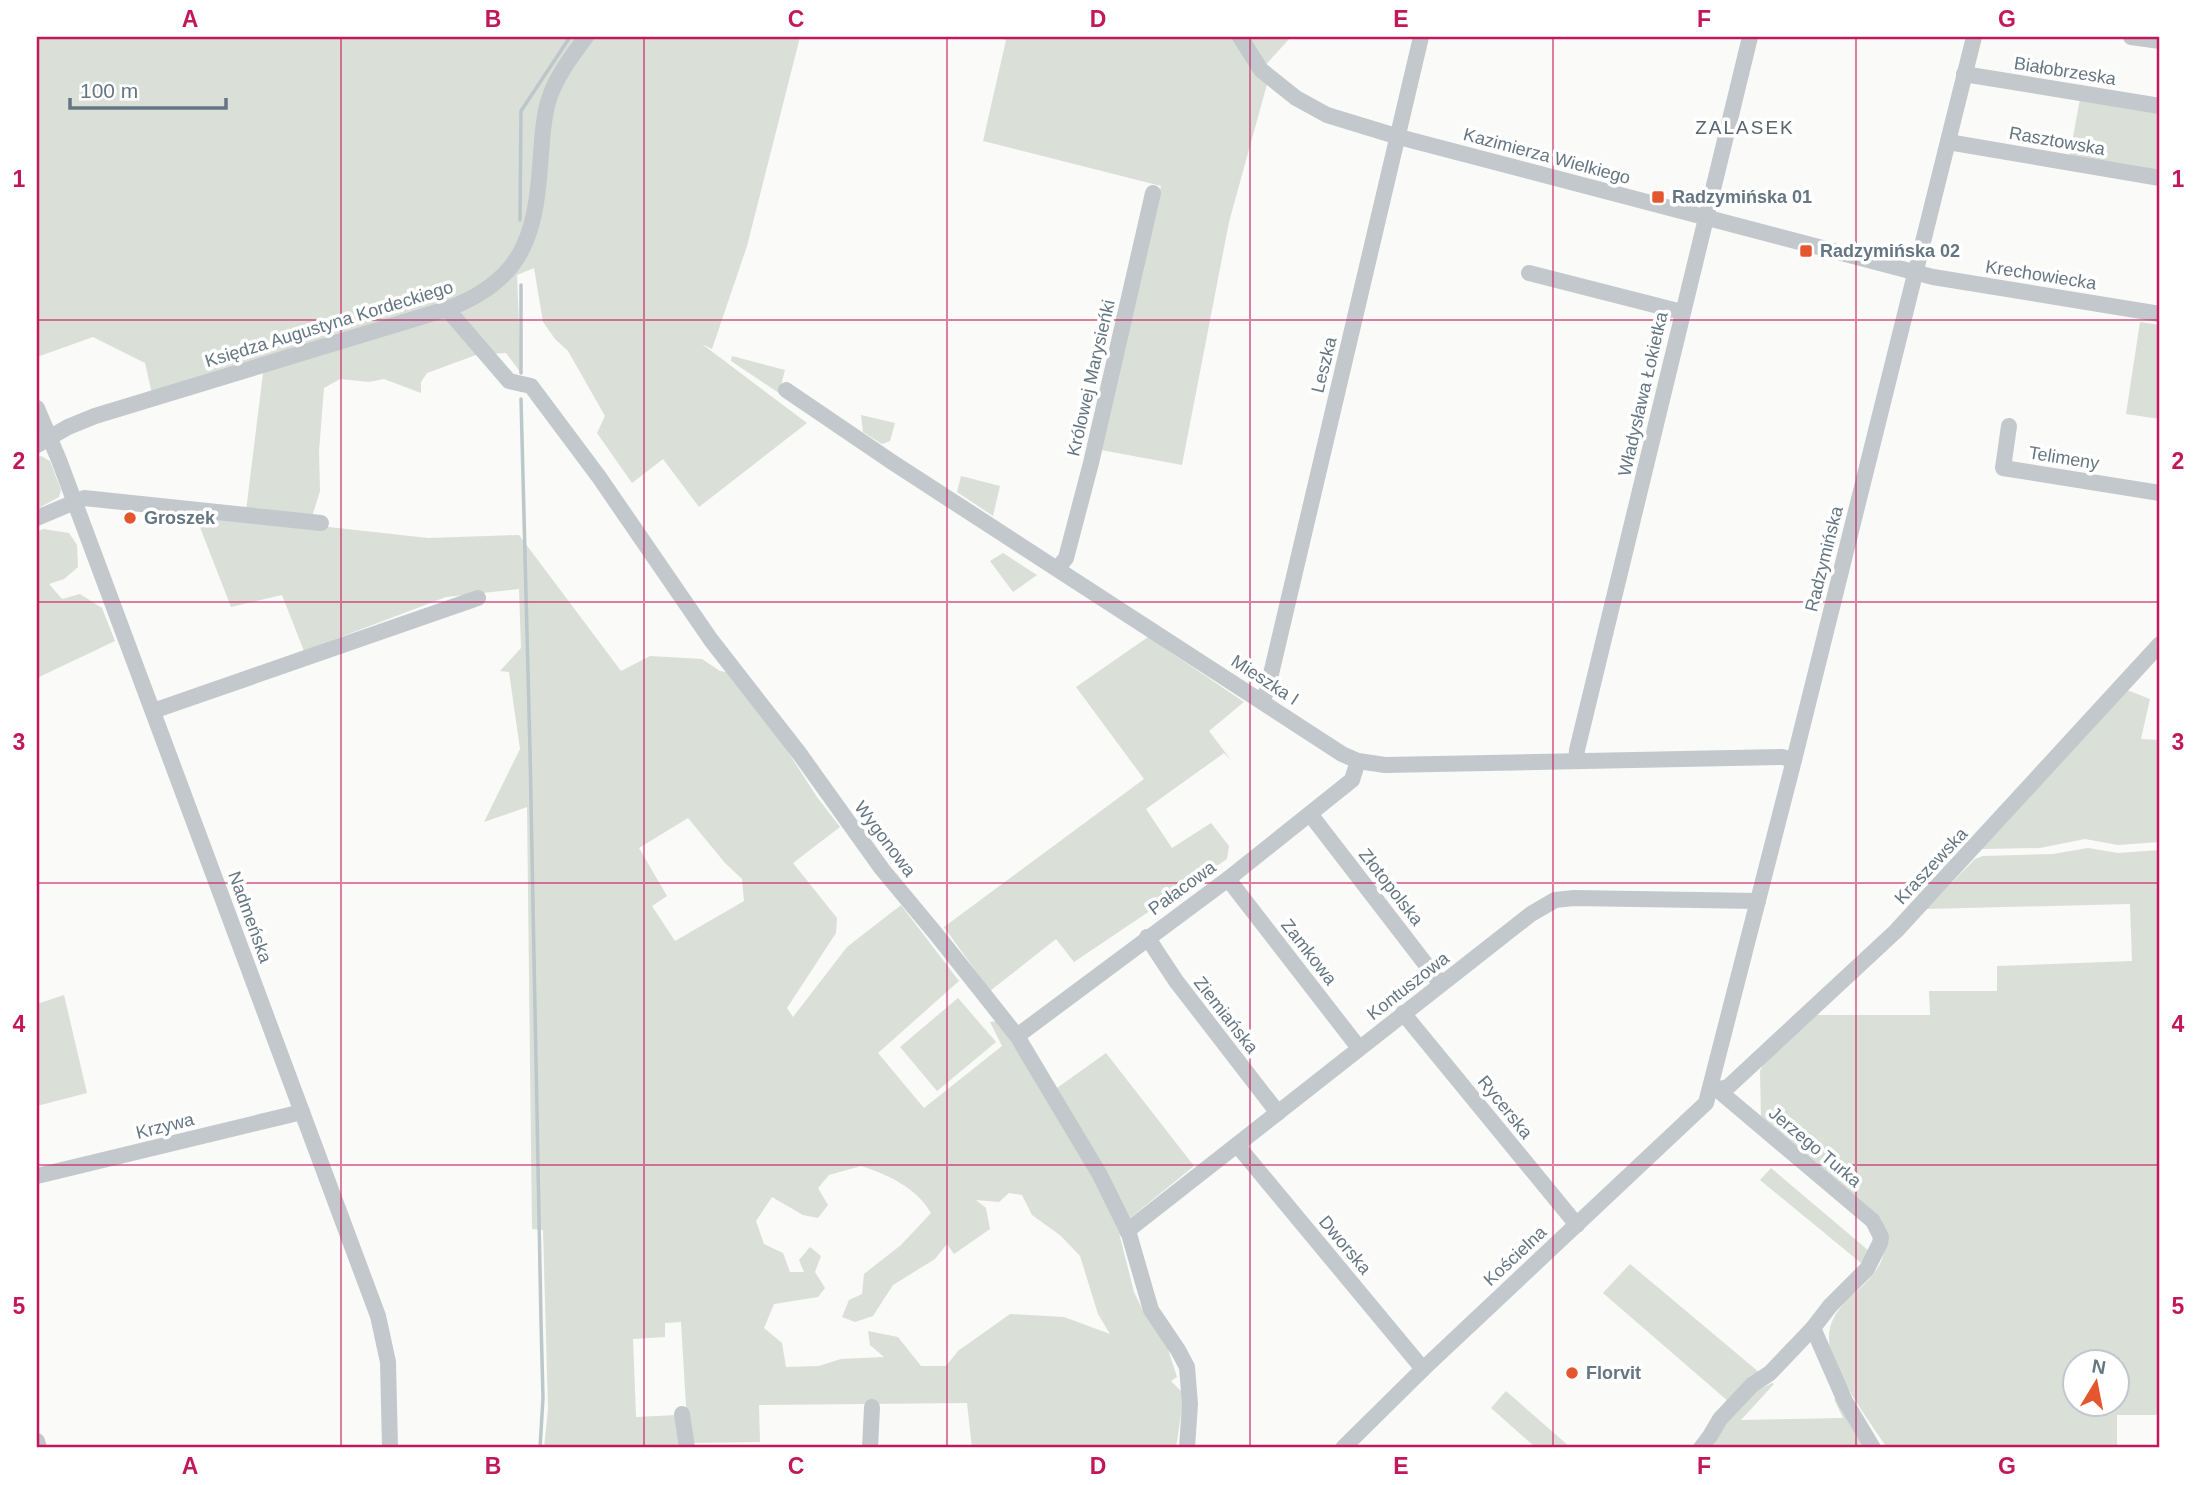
<svg xmlns="http://www.w3.org/2000/svg" width="2197" height="1485" viewBox="0 0 2197 1485" font-family="Helvetica,sans-serif">
  <style>
    .green { fill: #dadfd7; fill-rule: evenodd }
    .lines { fill: none; stroke-linecap: round; stroke-linejoin: round }
    .stream { stroke: #bbc7cb; stroke-width: 3.5 }
    .minor { stroke: #c3c8cc; stroke-width: 16 }
    .grid { fill: none; stroke: #c2185b; stroke-width: 2; stroke-opacity: 0.55 }
    .poi-dot { fill: #e4572e; stroke: #fff; stroke-width: 2.5 }
    .labels { text-anchor: middle; stroke-width: 7; stroke-linejoin: round; paint-order: stroke }
    .street-label { font-size: 18px; fill: #657683; stroke: #fff }
    .poi-label { font-size: 18px; font-weight: bold; fill: #657683; stroke: #fff; text-anchor: start }
    .neighbourhood-label { font-size: 19px; letter-spacing: 2px; fill: #57646e; stroke: #fff }
    .neatline { fill: none; stroke: #c2185b; stroke-width: 2.5 }
    .grid-label { font-size: 23px; text-anchor: middle; font-weight: bold; fill: #c2185b }
  </style>
  <rect width="100%" height="100%" fill="#fafaf8"/>
  <!-- green -->
  <g class="green">
    <path d="M37,37H800L747,246L712,349L702,344L807,423L699,507L663,459L632,483L597,433L605,416L568,351L555,339L543,322L534,268L517,275L521,373L506,353L476,355L427,373L421,382V393L384,379L369,382L340,379L324,388L319,451L320,491L312,517L246,511L265,357L152,394L145,363L93,337L37,357Z"/>
    <path d="M994,37H1291L1261,70L1269,77L1229,222L1182,465L1101,450L1161,186L983,141L1006,40Z"/>
    <path d="M2080,99L2160,112V174L2069,158Z"/>
    <path d="M2140,322L2160,325V419L2126,414Z"/>
    <path d="M732,356L785,370L779,393L731,361Z"/>
    <path d="M861,415L895,423L890,441L882,444L863,432Z"/>
    <path d="M41,456L50,461L61,490L59,497L37,509V458Z"/>
    <path d="M961,476L1000,486L993,516L957,492Z"/>
    <path d="M194,512L428,538L519,535L621,671L650,656L702,659L720,671L726,672L781,741L817,797L840,827L793,863L837,918L836,933L787,1008L793,1017L847,947L901,905L959,981L878,1053L924,1108L1002,1046L990,1022L998,1021L1025,1064L1057,1088L1106,1053L1194,1166L1129,1219L1116,1221L1134,1292L1145,1315L1167,1346L1177,1377L1171,1381L1184,1394L1176,1448H972L967,1403L759,1405L760,1442L692,1443L686,1406L681,1322L665,1323V1337L633,1339L636,1417L677,1415L681,1448H544L548,1409L543,1230L532,1229L527,807L484,822L520,749L509,672L500,671L521,648L519,589L446,597L304,651L282,595L231,607ZM688,818L725,863L742,879L744,901L675,941L652,906L667,896L639,848ZM861,1166C887,1174 917,1188 931,1213L901,1245L864,1274L862,1294L849,1300L842,1317L855,1322L873,1316L893,1285L935,1259L947,1244L954,1254L990,1229L986,1208L976,1200L999,1202L1009,1193L1022,1195L1032,1215L1061,1236L1080,1256L1098,1314L1110,1334L1064,1317L1010,1314L958,1351L946,1366H921L898,1337L868,1331L870,1345L884,1357L841,1359L819,1366L786,1367L782,1343L764,1328L774,1304L818,1297L825,1288L815,1272L821,1256L810,1247L799,1260L804,1272H790L783,1253L764,1244L756,1221L772,1197L803,1215L818,1218L828,1205L818,1188L829,1175Z"/>
    <path d="M43,529L69,533L77,545L78,567L64,579L49,584L62,599L80,594L102,608L115,641L37,678V532Z"/>
    <path d="M1003,553L1037,575L1013,592L990,561Z"/>
    <path d="M1148,637L1244,702L1209,731L1231,760L1224,753L1146,809L1172,848L1211,823L1229,846L1227,859L1074,962L1056,939L990,991L944,927L1144,779L1076,687Z"/>
    <path d="M2127,690L2150,699L2141,739L2160,740V842L2118,845L2085,839L2040,848L1982,849Z"/>
    <path d="M2088,848L2118,853L2160,850V1415H2117V1448H1887C1871,1423 1829,1368 1829,1339C1828,1289 1903,1287 1881,1218L1761,1118L1760,1071L1764,1063L1817,1015H1930L1929,991H1997V966L2132,961L2130,904L1926,909L1975,859L1983,856L2053,854ZM2074,1362H2116V1404H2074Z"/>
    <path d="M64,995L87,1093L37,1106V1004Z"/>
    <path d="M958,998L996,1042L937,1091L900,1047Z"/>
    <path d="M1771,1168L1869,1251L1861,1263L1760,1180Z"/>
    <path d="M1630,1264L1760,1373L1729,1402L1603,1293Z"/>
    <path d="M1772,1383L1774,1384L1741,1420L1843,1418L1834,1399L1838,1400L1866,1448H1712L1724,1422L1754,1392Z"/>
    <path d="M1506,1391L1571,1448H1536L1491,1408Z"/>
  </g>
  <g class="lines">
    <!-- stream -->
    <g class="stream">
      <path d="M520,220L521,111L570,37"/>
      <path d="M521,373V285"/>
      <path d="M521,399L530,750L541,1321L543,1398L540,1448"/>
    </g>
    <!-- minor -->
    <g class="minor">
      <path d="M1240,37L1261,70L1296,98L1327,115L1399,137L1933,277L2160,314"/>
      <path d="M2131,37L2160,41"/>
      <path d="M1964,74L2160,106"/>
      <path d="M1948,142L2160,178"/>
      <path d="M1529,273L1682,312"/>
      <path d="M447,309L509,381L531,386L599,477L711,640L799,753L882,869L936,934L1017,1036L1100,1175L1129,1234L1151,1310L1178,1350L1187,1367L1190,1404L1187,1448"/>
      <path d="M786,390L892,462L1342,754L1358,761L1385,765L1782,757L1794,760"/>
      <path d="M37,408L59,460L378,1316L388,1362L390,1448"/>
      <path d="M2009,426L2003,468L2160,493"/>
      <path d="M37,445L68,427L95,416L447,309C520,282 535,239 540,167C542,145 542,123 548,102C555,78 571,57 586,37"/>
      <path d="M37,518L84,498L321,523"/>
      <path d="M1058,568L1066,558L1091,463L1153,193"/>
      <path d="M1261,701L1267,691L1421,37"/>
      <path d="M153,711L478,598"/>
      <path d="M1576,761L1577,750L1750,37"/>
      <path d="M1310,814L1441,984"/>
      <path d="M1228,879L1359,1048"/>
      <path d="M1147,937L1176,981L1278,1113"/>
      <path d="M1403,1013L1577,1225"/>
      <path d="M1017,1036L1228,879L1352,780L1358,761"/>
      <path d="M1710,1091L1728,1087L1896,931L2160,644"/>
      <path d="M1237,1145L1423,1369"/>
      <path d="M37,1176L302,1112"/>
      <path d="M1127,1231L1531,914L1555,900L1574,898L1758,901"/>
      <path d="M1813,1328L1845,1401L1873,1448"/>
      <path d="M682,1414L687,1448"/>
      <path d="M37,1441L39,1448"/>
      <path d="M870,1448L872,1407"/>
      <path d="M1343,1448L1423,1369L1706,1103L1794,760L1974,37"/>
      <path d="M1701,1448L1710,1436L1720,1419L1752,1385L1770,1373L1813,1328L1830,1306L1867,1269L1880,1243L1881,1237L1873,1221L1719,1091"/>
    </g>
  </g>
  <!-- grid -->
  <path class="grid" d="M341,37V1448M644,37V1448M947,37V1448M1250,37V1448M1553,37V1448M1856,37V1448M37,320H2160M37,602H2160M37,883H2160M37,1165H2160"/>
  <!-- markers -->
  <g class="poi-dot">
    <rect x="1651" y="190" width="14" height="14" rx="3.5"/>
    <rect x="1799" y="244" width="14" height="14" rx="3.5"/>
    <circle cx="130" cy="518" r="7"/>
    <circle cx="1572" cy="1373" r="7"/>
  </g>
  <g class="labels">
    <!-- street labels -->
    <g class="street-label">
      <text transform="translate(2065 71) rotate(9)" y="6">Białobrzeska</text>
      <text transform="translate(2057 141) rotate(10)" y="6">Rasztowska</text>
      <text transform="translate(1547 156) rotate(15)" y="6">Kazimierza Wielkiego</text>
      <text transform="translate(2041 275) rotate(9)" y="6">Krechowiecka</text>
      <text transform="translate(329 324) rotate(-17)" y="6">Księdza Augustyna Kordeckiego</text>
      <text transform="translate(1324 365) rotate(-76)" y="6">Leszka</text>
      <text transform="translate(1091 378) rotate(-77)" y="6">Królowej Marysieńki</text>
      <text transform="translate(1643 394) rotate(-77)" y="6">Władysława Łokietka</text>
      <text transform="translate(2064 458) rotate(9)" y="6">Telimeny</text>
      <text transform="translate(1824 559) rotate(-76)" y="6">Radzymińska</text>
      <text transform="translate(1265 680) rotate(33)" y="6">Mieszka I</text>
      <text transform="translate(885 839) rotate(53)" y="6">Wygonowa</text>
      <text transform="translate(1931 866) rotate(-47)" y="6">Kraszewska</text>
      <text transform="translate(1391 887) rotate(52)" y="6">Złotopolska</text>
      <text transform="translate(1182 888) rotate(-36)" y="6">Pałacowa</text>
      <text transform="translate(250 917) rotate(70)" y="6">Nadmeńska</text>
      <text transform="translate(1309 952) rotate(52)" y="6">Zamkowa</text>
      <text transform="translate(1408 986) rotate(-38)" y="6">Kontuszowa</text>
      <text transform="translate(1226 1015) rotate(52)" y="6">Ziemiańska</text>
      <text transform="translate(1505 1107) rotate(51)" y="6">Rycerska</text>
      <text transform="translate(165 1126) rotate(-14)" y="6">Krzywa</text>
      <text transform="translate(1815 1147) rotate(40)" y="6">Jerzego Turka</text>
      <text transform="translate(1345 1245) rotate(50)" y="6">Dworska</text>
      <text transform="translate(1515 1256) rotate(-43)" y="6">Kościelna</text>
    </g>
    <!-- poi labels -->
    <g class="poi-label">
      <text x="1672" y="203">Radzymińska 01</text>
      <text x="1820" y="257">Radzymińska 02</text>
      <text x="144" y="524">Groszek</text>
      <text x="1586" y="1379">Florvit</text>
    </g>
    <!-- neighbourhood labels -->
    <g class="neighbourhood-label">
      <text x="1745" y="134">ZALASEK</text>
    </g>
  </g>
  <!-- border -->
  <rect width="2197" height="1485" fill="none" stroke="#ffffff" stroke-width="77"/>
  <!-- north arrow -->
  <g transform="translate(2096 1383) rotate(10)"><circle r="33" fill="#ffffff" stroke="#c1c8cd" stroke-width="2"/>
  <path d="M0-5L12 26L0 18L-12 26Z" fill="#e4572e"/>
  <text y="-10" font-size="19" font-weight="bold" text-anchor="middle" fill="#657683">N</text>
  </g>
  <!-- scale -->
  <path d="M70 98v10h156v-10" fill="none" stroke="#657683" stroke-width="3.5"/>
  <text x="80" y="98" font-size="21" fill="#657683" stroke="#ffffff" stroke-width="5" paint-order="stroke">100 m</text>
  <rect x="38" y="38" width="2120" height="1408" class="neatline"/>
  <g class="grid-label">
    <text x="190" y="27">A</text>
    <text x="493" y="27">B</text>
    <text x="796" y="27">C</text>
    <text x="1098" y="27">D</text>
    <text x="1401" y="27">E</text>
    <text x="1704" y="27">F</text>
    <text x="2007" y="27">G</text>
    <text x="19" y="187">1</text>
    <text x="2178" y="187">1</text>
    <text x="19" y="469">2</text>
    <text x="2178" y="469">2</text>
    <text x="19" y="750">3</text>
    <text x="2178" y="750">3</text>
    <text x="19" y="1032">4</text>
    <text x="2178" y="1032">4</text>
    <text x="19" y="1314">5</text>
    <text x="2178" y="1314">5</text>
    <text x="190" y="1474">A</text>
    <text x="493" y="1474">B</text>
    <text x="796" y="1474">C</text>
    <text x="1098" y="1474">D</text>
    <text x="1401" y="1474">E</text>
    <text x="1704" y="1474">F</text>
    <text x="2007" y="1474">G</text>
  </g>
</svg>
